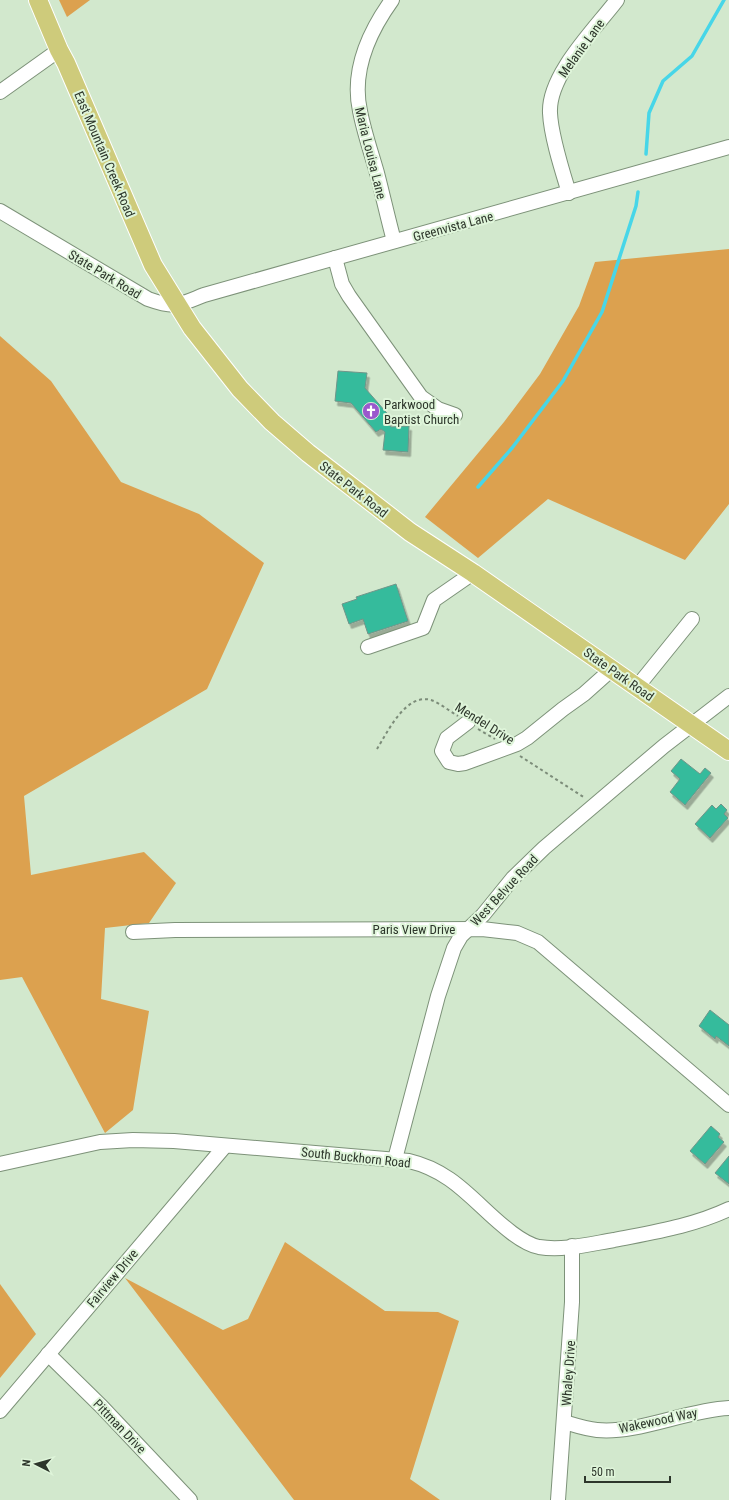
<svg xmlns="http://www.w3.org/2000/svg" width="729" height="1500" viewBox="0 0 729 1500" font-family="'Roboto Condensed',sans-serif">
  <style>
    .green { fill: #dca14f }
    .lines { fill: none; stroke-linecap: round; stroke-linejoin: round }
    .stream { stroke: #47d6e8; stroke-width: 3.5 }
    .building { fill: #36bb9c; stroke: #709589; filter: url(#shadow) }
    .minor-casing { stroke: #7d9279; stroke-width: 16 }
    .major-casing { stroke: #fff; stroke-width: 20 }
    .path { stroke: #7c8c79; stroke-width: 2; stroke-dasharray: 3 3; stroke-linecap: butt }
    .minor { stroke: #fff; stroke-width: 14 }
    .major { stroke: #cecb7b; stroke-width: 18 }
    .labels { text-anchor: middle; stroke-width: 4; stroke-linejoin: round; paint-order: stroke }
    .street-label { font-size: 13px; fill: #2d362b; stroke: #dff5da }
    .poi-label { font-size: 13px; fill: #2d362b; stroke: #dff5da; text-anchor: start }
  </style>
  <defs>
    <filter id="shadow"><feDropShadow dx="2.5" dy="4.5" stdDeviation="0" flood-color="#0004"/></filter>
  </defs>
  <rect width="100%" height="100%" fill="#d2e8cd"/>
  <!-- green -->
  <g class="green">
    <path d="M59,0H90L67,17Z"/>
    <path d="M729,249V504L685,560L548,499L478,558L425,517L504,422L540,374L579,306L595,262Z"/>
    <path d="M0,336L51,381L121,482L199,514L264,563L207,689L24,796L31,875L144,852L176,883L149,923L105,928L101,999L149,1011L133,1110L105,1133L22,977L0,980Z"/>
    <path d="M285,1242L385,1311L438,1312L459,1321L410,1479L440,1500H294L125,1278L223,1330L248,1319Z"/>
    <path d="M0,1284L36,1334L0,1378Z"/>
  </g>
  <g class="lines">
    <!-- stream -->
    <g class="stream">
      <path d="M646,154L649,113L663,81L692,56L724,0"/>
      <path d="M478,487L512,448L563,381L602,312L636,206L638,192"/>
    </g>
  </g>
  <!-- building -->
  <g class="building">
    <path d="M338,371L367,373L365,388L392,419L388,423L391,427L409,426L408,452L383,450L385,432L381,429L376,432L351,403L335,401Z"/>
    <path d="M396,584L408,621L368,634L363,619L349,624L342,604L357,599L356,597Z"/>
    <path d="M681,759L700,774L705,768L711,773L685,805L670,792L680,779L671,771Z"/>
    <path d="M721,804L727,810L724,814L728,818L710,838L695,824L712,805L716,809Z"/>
    <path d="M710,1010L729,1025V1046L716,1036L715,1039L699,1026Z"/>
    <path d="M711,1126L720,1134L718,1137L724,1142L705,1164L690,1151Z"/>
    <path d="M729,1156V1184L715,1173Z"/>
  </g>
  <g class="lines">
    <defs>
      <g id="minor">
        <path d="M392,0C369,32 351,70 360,111C364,132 371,152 377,173C383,196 388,219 394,241"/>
        <path d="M0,92L59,50"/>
        <path d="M569,193C562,170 551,136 550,113C548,75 595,29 617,0"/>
        <path d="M0,211L148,299C176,309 179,305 204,295L729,147"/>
        <path d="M335,258L342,284L349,296L421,397L438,409L455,415"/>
        <path d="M368,647L423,628L434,600L473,573"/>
        <path d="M637,687L692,619"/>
        <path d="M468,722L447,738L442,751L449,762L458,764L465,763L517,744L527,738L563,709L584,694L612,669"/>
        <path d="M133,932L175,930L482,929L517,933L538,942L729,1105"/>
        <path d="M395,1159L438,996L454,948L461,936L483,915L513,878L544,848L664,746L729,696"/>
        <path d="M0,1164L100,1142L133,1140L174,1141L409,1161C456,1172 476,1206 512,1233C520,1239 529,1245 539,1247C563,1251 590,1244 614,1240C654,1232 693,1226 729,1209"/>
        <path d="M48,1354L102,1407L190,1500"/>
        <path d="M0,1411L225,1146"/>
        <path d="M564,1422C574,1425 586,1429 597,1430C638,1434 686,1410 729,1408"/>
        <path d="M558,1500L572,1302V1246"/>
      </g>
      <path id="major" d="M38,0L59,50L66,63L153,265L192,328L240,389L272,422L308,453L410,532L473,573L729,751"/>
    </defs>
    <!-- minor casing -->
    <use href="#minor" class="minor-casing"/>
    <!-- major casing -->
    <use href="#major" class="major-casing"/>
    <!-- path -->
    <g class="path">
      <path d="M478,729L495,739"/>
      <path d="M377,749C388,731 406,693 431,700C440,703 449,711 458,716"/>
      <path d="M520,756L585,798"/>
    </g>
    <!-- minor -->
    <use href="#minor" class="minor"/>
    <!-- major -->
    <use href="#major" class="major"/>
  </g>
  <!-- icons -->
  <defs>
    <symbol id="church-disc" viewBox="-11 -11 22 22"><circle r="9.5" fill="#9b58cd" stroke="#dff5da"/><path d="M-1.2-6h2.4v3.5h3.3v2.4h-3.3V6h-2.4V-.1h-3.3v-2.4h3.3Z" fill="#fff"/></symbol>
  </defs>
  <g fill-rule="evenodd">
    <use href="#church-disc" x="361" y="401" width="20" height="20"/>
  </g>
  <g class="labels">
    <!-- street labels -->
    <g class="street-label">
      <text transform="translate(581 48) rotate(-54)" y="5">Melanie Lane</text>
      <text transform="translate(371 153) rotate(76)" y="5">Maria Louisa Lane</text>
      <text transform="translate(105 154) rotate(67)" y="5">East Mountain Creek Road</text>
      <text transform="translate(453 226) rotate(-15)" y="5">Greenvista Lane</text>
      <text transform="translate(105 274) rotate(31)" y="5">State Park Road</text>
      <text transform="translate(354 489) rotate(38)" y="5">State Park Road</text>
      <text transform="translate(619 674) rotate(35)" y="5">State Park Road</text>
      <text transform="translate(485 723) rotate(32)" y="5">Mendel Drive</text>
      <text transform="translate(504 890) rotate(-47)" y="5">West Belvue Road</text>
      <text x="414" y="934">Paris View Drive</text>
      <text transform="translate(356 1157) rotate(6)" y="5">South Buckhorn Road</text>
      <text transform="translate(112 1278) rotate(-50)" y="5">Fairview Drive</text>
      <text transform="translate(568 1373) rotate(-86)" y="5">Whaley Drive</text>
      <text transform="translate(658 1420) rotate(-12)" y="5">Wakewood Way</text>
      <text transform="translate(120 1426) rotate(46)" y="5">Pittman Drive</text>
    </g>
    <!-- poi labels -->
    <g class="poi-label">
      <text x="384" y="409">Parkwood<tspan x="384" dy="15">Baptist Church</tspan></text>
    </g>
  </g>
  <!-- north arrow -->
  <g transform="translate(36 1464) rotate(276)" stroke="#dff5da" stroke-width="3" paint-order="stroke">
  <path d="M0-3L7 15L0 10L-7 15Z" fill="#2d362b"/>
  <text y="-6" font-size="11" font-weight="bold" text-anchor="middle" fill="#2d362b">N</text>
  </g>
  <!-- scale -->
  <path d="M585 1476v6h85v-6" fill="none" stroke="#2d362b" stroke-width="2"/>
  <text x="591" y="1476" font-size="12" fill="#2d362b" stroke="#dff5da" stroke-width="3" paint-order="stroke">50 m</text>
</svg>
